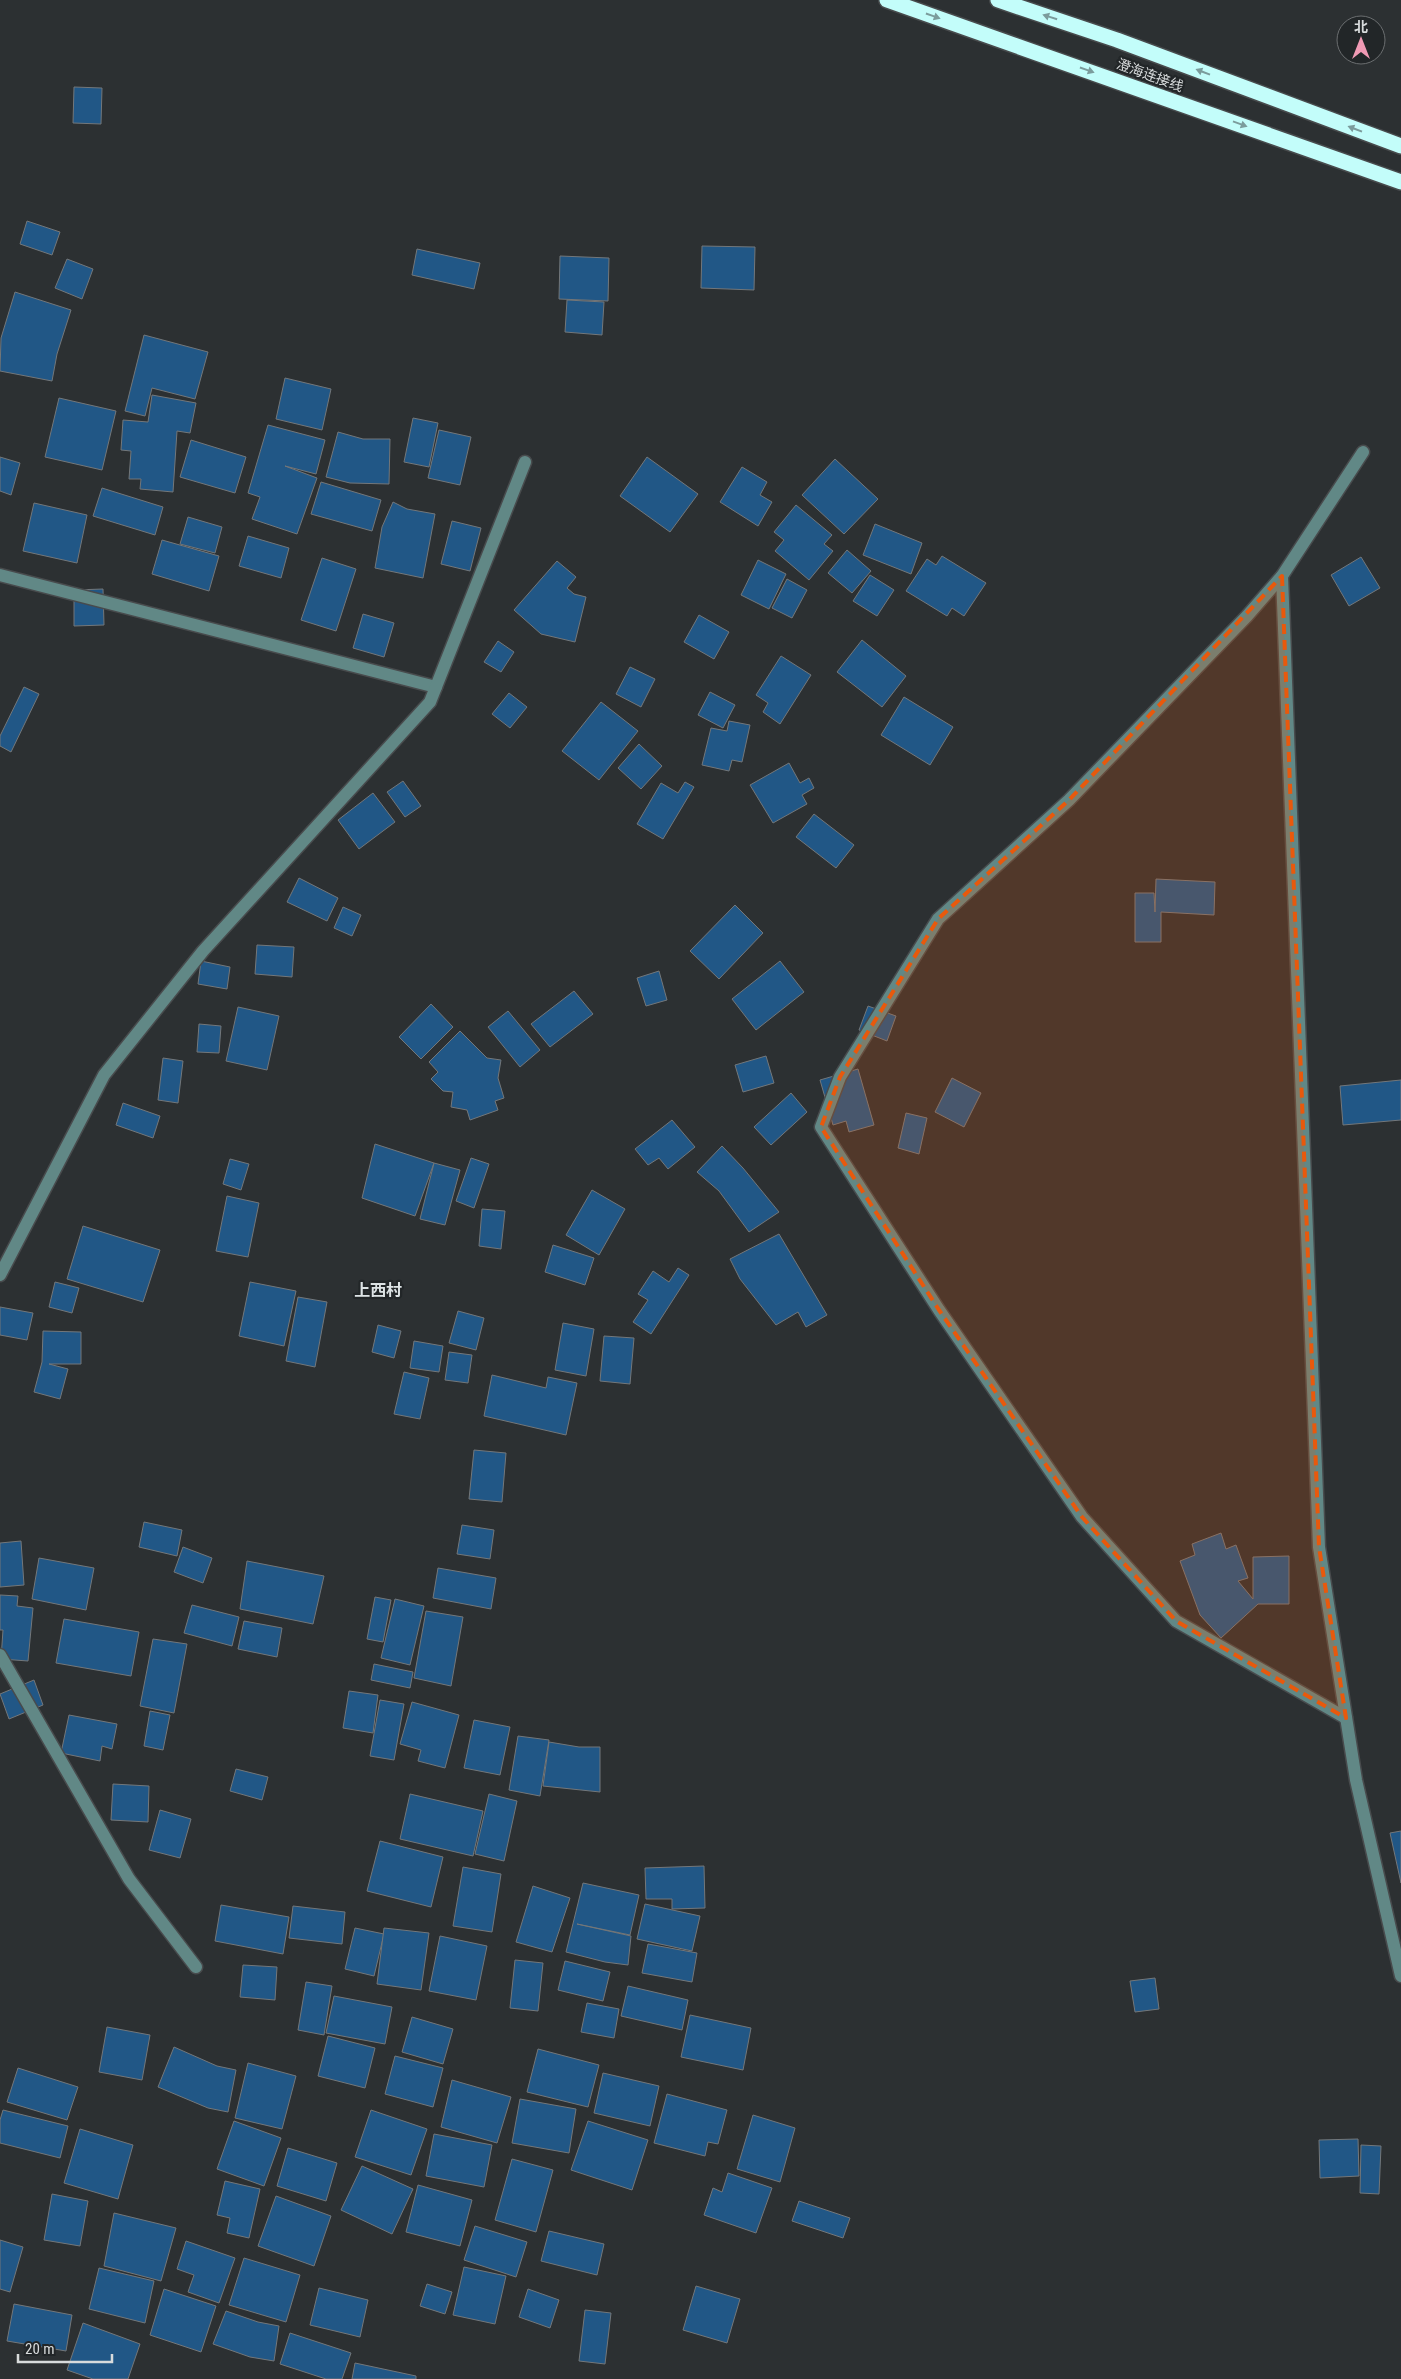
<svg xmlns="http://www.w3.org/2000/svg" width="1401" height="2379" viewBox="0 0 1401 2379" font-family="'Roboto Condensed','Noto Sans SC',sans-serif">
  <style>
    .building { fill: #215786; stroke: #73777a }
    .lines { fill: none; stroke-linecap: round; stroke-linejoin: round }
    .minor-casing { stroke: #484b4d; stroke-width: 15 }
    .highway-casing { stroke: #484b4d; stroke-width: 18 }
    .minor { stroke: #618886; stroke-width: 12 }
    .highway { stroke: #c3fdfa; stroke-width: 15 }
    .oneway { fill: #7b9c9c }
    .marked { fill: #e8590c; fill-opacity: 0.2; stroke: #e8590c; stroke-width: 4; stroke-dasharray: 10 6; stroke-linejoin: round }
    .labels { text-anchor: middle; stroke-width: 4.5; stroke-linejoin: round; paint-order: stroke }
    .street-label { font-size: 14px; fill: #d8dbdc; stroke: #222628 }
    .quarter-label { font-size: 16px; font-weight: bold; fill: #dde3e5; stroke: #222628 }
  </style>
  <rect width="100%" height="100%" fill="#2c3032"/>
  <!-- building -->
  <g class="building">
    <path d="M74,87L102,88L101,124L73,123Z"/>
    <path d="M27,221L60,232L52,255L20,244Z"/>
    <path d="M702,246L755,247L754,290L701,288Z"/>
    <path d="M417,249L480,263L474,289L412,275Z"/>
    <path d="M560,256L609,258L608,301L559,299Z"/>
    <path d="M67,259L93,269L82,299L55,288Z"/>
    <path d="M15,292L71,310L57,354L52,381L0,371L1,338Z"/>
    <path d="M567,300L604,302L602,335L565,332Z"/>
    <path d="M144,335L208,352L195,399L152,388L145,416L125,411Z"/>
    <path d="M285,378L331,389L322,430L276,419Z"/>
    <path d="M152,395L196,403L190,433L177,431L173,492L140,489L141,479H129L131,451L121,450L123,420L148,422Z"/>
    <path d="M59,398L116,411L102,470L45,457Z"/>
    <path d="M413,418L438,423L429,467L404,462Z"/>
    <path d="M268,425L325,440L316,474L285,466L317,478L297,534L252,519L260,497L248,493Z"/>
    <path d="M439,430L471,437L460,485L428,478Z"/>
    <path d="M338,432L363,439H390L389,484L350,483L326,477Z"/>
    <path d="M191,440L246,457L235,493L180,477Z"/>
    <path d="M0,457L20,463L11,495L0,491Z"/>
    <path d="M647,457L698,494L670,532L620,496Z"/>
    <path d="M835,459L878,499L844,534L802,495Z"/>
    <path d="M742,467L767,482L760,495L772,502L758,526L720,502Z"/>
    <path d="M321,482L381,500L372,531L311,514Z"/>
    <path d="M102,488L163,507L155,535L93,516Z"/>
    <path d="M393,502L407,509L435,514L423,578L375,568L382,527Z"/>
    <path d="M34,503L87,515L77,563L23,551Z"/>
    <path d="M796,505L832,535L824,544L833,551L809,580L775,551L784,540L774,532Z"/>
    <path d="M188,517L222,527L215,553L180,544Z"/>
    <path d="M452,521L481,528L470,571L441,564Z"/>
    <path d="M875,524L922,543L911,574L863,555Z"/>
    <path d="M248,536L289,548L281,578L239,566Z"/>
    <path d="M162,540L219,556L209,591L152,574Z"/>
    <path d="M847,550L871,571L852,593L828,573Z"/>
    <path d="M942,556L986,583L964,616L952,608L947,616L906,591L927,559L936,565Z"/>
    <path d="M1361,557L1380,588L1349,606L1331,575Z"/>
    <path d="M322,558L356,569L336,631L301,620Z"/>
    <path d="M758,560L786,574L769,609L741,595Z"/>
    <path d="M557,561L576,577L567,588L574,594L586,597L575,642L541,634L514,610Z"/>
    <path d="M870,575L894,590L877,616L853,601Z"/>
    <path d="M787,579L807,590L792,618L772,608Z"/>
    <path d="M103,589L104,625L74,626V590Z"/>
    <path d="M363,614L394,623L384,657L353,648Z"/>
    <path d="M699,615L729,632L714,659L684,642Z"/>
    <path d="M862,640L906,676L882,707L837,672Z"/>
    <path d="M498,641L514,652L501,672L484,662Z"/>
    <path d="M781,656L811,675L780,724L763,712L768,703L756,695Z"/>
    <path d="M630,667L655,679L641,707L616,694Z"/>
    <path d="M24,687L39,694L11,752L0,746V736Z"/>
    <path d="M710,692L735,705L723,728L698,715Z"/>
    <path d="M509,693L527,707L510,728L492,714Z"/>
    <path d="M904,697L953,727L930,765L881,735Z"/>
    <path d="M601,702L638,731L599,780L562,751Z"/>
    <path d="M729,721L750,725L742,762L732,760L729,771L702,765L711,728L727,731Z"/>
    <path d="M639,744L662,766L641,789L618,768Z"/>
    <path d="M789,763L800,783L809,778L814,788L802,795L807,804L773,823L750,785Z"/>
    <path d="M403,781L421,806L405,817L387,792Z"/>
    <path d="M685,782L694,787L663,839L637,824L661,783L678,793Z"/>
    <path d="M373,793L395,822L359,849L338,820Z"/>
    <path d="M814,814L854,845L836,868L796,837Z"/>
    <path d="M299,878L338,898L327,921L287,902Z"/>
    <path d="M1156,879L1215,882L1214,915L1161,912V942H1135V893H1154L1155,912Z"/>
    <path d="M735,905L763,933L719,979L690,951Z"/>
    <path d="M343,907L361,915L352,936L334,928Z"/>
    <path d="M257,945L294,947L292,977L255,974Z"/>
    <path d="M201,961L230,967L227,989L198,984Z"/>
    <path d="M780,961L804,992L756,1030L732,999Z"/>
    <path d="M659,971L667,1000L646,1006L637,978Z"/>
    <path d="M574,991L593,1014L550,1047L531,1024Z"/>
    <path d="M431,1004L453,1027L421,1059L399,1037Z"/>
    <path d="M868,1006L896,1016L887,1041L859,1030Z"/>
    <path d="M238,1007L279,1016L267,1070L226,1061Z"/>
    <path d="M508,1011L540,1050L520,1067L488,1027Z"/>
    <path d="M199,1024L221,1026L219,1053L197,1052Z"/>
    <path d="M460,1031L487,1058L501,1060L498,1078L504,1098L495,1101L498,1110L470,1120L467,1110L451,1107L453,1092L443,1091L431,1079L438,1072L429,1062Z"/>
    <path d="M766,1056L774,1083L743,1092L735,1065Z"/>
    <path d="M163,1058L183,1061L178,1103L158,1100Z"/>
    <path d="M858,1069L874,1125L849,1132L846,1121L833,1125L820,1080Z"/>
    <path d="M952,1078L981,1093L964,1127L935,1112Z"/>
    <path d="M1401,1080V1120L1343,1125L1340,1086Z"/>
    <path d="M791,1093L807,1112L771,1145L754,1127Z"/>
    <path d="M123,1103L160,1116L153,1138L116,1125Z"/>
    <path d="M906,1113L927,1118L919,1154L898,1148Z"/>
    <path d="M672,1120L695,1147L668,1169L659,1158L648,1165L635,1149Z"/>
    <path d="M375,1144L434,1163L415,1216L362,1198Z"/>
    <path d="M722,1146L743,1168L779,1212L749,1232L719,1191L697,1172Z"/>
    <path d="M471,1158L489,1164L474,1208L456,1201Z"/>
    <path d="M230,1159L249,1164L241,1190L223,1184Z"/>
    <path d="M434,1163L460,1170L445,1225L420,1219Z"/>
    <path d="M592,1190L625,1209L599,1255L566,1235Z"/>
    <path d="M227,1196L259,1203L248,1257L216,1251Z"/>
    <path d="M482,1209L505,1211L501,1249L479,1246Z"/>
    <path d="M83,1226L160,1250L143,1302L67,1279Z"/>
    <path d="M779,1234L827,1315L806,1327L798,1312L776,1325L740,1279L730,1259Z"/>
    <path d="M553,1245L594,1258L585,1285L545,1272Z"/>
    <path d="M678,1268L689,1275L651,1334L633,1322L648,1300L638,1294L653,1271L669,1282Z"/>
    <path d="M55,1282L79,1288L72,1313L49,1307Z"/>
    <path d="M250,1282L296,1291L284,1346L239,1336Z"/>
    <path d="M298,1297L327,1302L315,1367L286,1361Z"/>
    <path d="M0,1307L33,1313L27,1340L0,1335Z"/>
    <path d="M458,1311L484,1318L476,1350L449,1343Z"/>
    <path d="M563,1323L594,1329L586,1376L555,1370Z"/>
    <path d="M378,1325L401,1331L394,1358L372,1352Z"/>
    <path d="M43,1331L81,1332V1364H49L68,1369L60,1399L34,1392L42,1362Z"/>
    <path d="M604,1336L634,1338L630,1384L600,1381Z"/>
    <path d="M414,1341L443,1346L439,1372L410,1368Z"/>
    <path d="M449,1352L472,1355L468,1383L445,1380Z"/>
    <path d="M404,1372L429,1378L420,1419L394,1414Z"/>
    <path d="M492,1375L546,1388L548,1377L577,1383L566,1435L484,1416Z"/>
    <path d="M474,1450L506,1453L502,1502L469,1499Z"/>
    <path d="M144,1522L182,1530L177,1556L139,1547Z"/>
    <path d="M462,1525L494,1530L490,1559L457,1554Z"/>
    <path d="M1221,1533L1226,1549L1236,1545L1248,1578L1238,1581L1253,1599V1557L1289,1556V1604H1258L1221,1638L1200,1615L1180,1561L1195,1555L1192,1544Z"/>
    <path d="M21,1541L24,1585L0,1587V1543Z"/>
    <path d="M183,1547L212,1558L203,1583L174,1572Z"/>
    <path d="M39,1558L94,1568L86,1610L32,1599Z"/>
    <path d="M247,1561L324,1576L313,1624L240,1609Z"/>
    <path d="M438,1568L496,1578L491,1609L433,1598Z"/>
    <path d="M0,1595L18,1596L17,1606L33,1608L28,1661L1,1659L3,1630H0Z"/>
    <path d="M375,1597L391,1600L383,1642L367,1639Z"/>
    <path d="M395,1599L424,1606L410,1665L381,1658Z"/>
    <path d="M192,1605L239,1617L232,1646L184,1633Z"/>
    <path d="M426,1611L463,1617L451,1686L414,1678Z"/>
    <path d="M64,1619L139,1632L131,1676L56,1663Z"/>
    <path d="M244,1621L282,1628L277,1657L238,1649Z"/>
    <path d="M153,1639L187,1644L174,1713L140,1706Z"/>
    <path d="M374,1664L413,1672L410,1688L371,1680Z"/>
    <path d="M34,1680L43,1705L9,1719L0,1694Z"/>
    <path d="M349,1691L378,1695L373,1733L343,1728Z"/>
    <path d="M380,1700L404,1704L394,1760L370,1756Z"/>
    <path d="M412,1702L459,1715L445,1768L418,1761L421,1750L400,1744Z"/>
    <path d="M150,1711L170,1715L163,1750L144,1746Z"/>
    <path d="M69,1715L117,1724L112,1749L102,1746L100,1761L61,1753Z"/>
    <path d="M474,1720L510,1727L500,1775L464,1768Z"/>
    <path d="M518,1736L549,1740L540,1796L509,1790Z"/>
    <path d="M549,1742L579,1747H600V1792L543,1786Z"/>
    <path d="M236,1769L268,1777L262,1800L230,1791Z"/>
    <path d="M113,1784L149,1786L148,1822L111,1820Z"/>
    <path d="M410,1794L483,1811L473,1856L400,1839Z"/>
    <path d="M489,1794L517,1801L504,1861L475,1854Z"/>
    <path d="M160,1810L191,1819L180,1858L149,1850Z"/>
    <path d="M1401,1831V1883L1390,1833Z"/>
    <path d="M380,1841L443,1857L431,1907L367,1891Z"/>
    <path d="M704,1866L705,1908L672,1909V1899H646L645,1868Z"/>
    <path d="M463,1867L501,1874L492,1932L453,1926Z"/>
    <path d="M583,1883L639,1895L630,1935L577,1924L631,1936L628,1965L605,1962L566,1952Z"/>
    <path d="M533,1886L570,1898L552,1952L516,1942Z"/>
    <path d="M645,1904L700,1916L692,1951L637,1939Z"/>
    <path d="M221,1905L289,1917L283,1954L215,1941Z"/>
    <path d="M293,1906L345,1912L342,1944L289,1938Z"/>
    <path d="M355,1928L384,1934L374,1976L345,1969Z"/>
    <path d="M384,1928L429,1933L421,1990L377,1984Z"/>
    <path d="M440,1936L487,1946L476,2000L429,1991Z"/>
    <path d="M648,1944L697,1953L692,1982L642,1973Z"/>
    <path d="M515,1960L543,1963L538,2011L510,2008Z"/>
    <path d="M565,1961L610,1972L603,2001L558,1990Z"/>
    <path d="M243,1965L277,1967L275,2000L240,1997Z"/>
    <path d="M1155,1978L1159,2009L1135,2012L1130,1981Z"/>
    <path d="M306,1982L332,1986L324,2035L298,2030Z"/>
    <path d="M628,1986L688,2000L682,2030L621,2016Z"/>
    <path d="M334,1996L392,2007L385,2044L326,2033Z"/>
    <path d="M587,2003L619,2009L614,2038L581,2032Z"/>
    <path d="M690,2015L751,2028L743,2070L681,2057Z"/>
    <path d="M412,2017L453,2029L443,2064L402,2052Z"/>
    <path d="M107,2027L150,2035L142,2080L99,2072Z"/>
    <path d="M328,2036L375,2048L365,2088L318,2076Z"/>
    <path d="M174,2047L217,2066L236,2070L228,2112L208,2108L158,2087Z"/>
    <path d="M538,2049L599,2065L588,2107L527,2092Z"/>
    <path d="M395,2056L443,2068L433,2107L385,2094Z"/>
    <path d="M248,2063L296,2076L282,2129L235,2118Z"/>
    <path d="M18,2068L78,2087L67,2120L7,2102Z"/>
    <path d="M603,2073L659,2086L650,2126L594,2113Z"/>
    <path d="M452,2080L511,2097L497,2143L441,2127Z"/>
    <path d="M667,2094L727,2110L718,2144L708,2142L705,2156L654,2143Z"/>
    <path d="M520,2099L576,2109L569,2153L512,2143Z"/>
    <path d="M3,2110L68,2126L60,2158L0,2143V2120Z"/>
    <path d="M371,2110L427,2129L411,2175L355,2157Z"/>
    <path d="M753,2115L795,2128L780,2182L737,2169Z"/>
    <path d="M234,2121L281,2138L264,2186L217,2169Z"/>
    <path d="M588,2121L648,2140L632,2190L571,2170Z"/>
    <path d="M80,2129L133,2145L118,2199L64,2183Z"/>
    <path d="M434,2134L492,2145L484,2187L426,2176Z"/>
    <path d="M1358,2139L1359,2176L1320,2178L1319,2140Z"/>
    <path d="M1361,2145L1381,2146L1379,2194L1360,2193Z"/>
    <path d="M288,2148L337,2163L326,2201L277,2186Z"/>
    <path d="M512,2159L553,2170L536,2232L495,2220Z"/>
    <path d="M362,2166L413,2189L392,2234L341,2210Z"/>
    <path d="M728,2173L772,2188L756,2233L704,2215L713,2188L722,2192Z"/>
    <path d="M225,2181L260,2189L249,2238L227,2233L230,2218L217,2215Z"/>
    <path d="M418,2185L472,2200L460,2246L406,2232Z"/>
    <path d="M52,2194L88,2201L80,2246L44,2240Z"/>
    <path d="M276,2196L331,2216L314,2266L258,2246Z"/>
    <path d="M799,2201L850,2218L843,2238L792,2221Z"/>
    <path d="M114,2213L176,2228L161,2281L104,2266Z"/>
    <path d="M475,2226L527,2242L516,2277L464,2260Z"/>
    <path d="M549,2231L604,2244L597,2275L541,2261Z"/>
    <path d="M0,2240L23,2247L10,2292L0,2289Z"/>
    <path d="M186,2241L235,2258L219,2303L188,2292L194,2275L177,2269Z"/>
    <path d="M244,2258L300,2275L286,2322L229,2305Z"/>
    <path d="M464,2267L506,2276L495,2324L453,2315Z"/>
    <path d="M99,2268L154,2281L145,2323L89,2309Z"/>
    <path d="M427,2284L452,2292L445,2314L420,2306Z"/>
    <path d="M696,2286L740,2299L727,2343L683,2330Z"/>
    <path d="M319,2288L368,2300L360,2337L310,2325Z"/>
    <path d="M164,2289L216,2306L201,2352L150,2335Z"/>
    <path d="M528,2289L559,2300L550,2328L519,2317Z"/>
    <path d="M14,2304L72,2315L66,2351L7,2341Z"/>
    <path d="M585,2310L611,2313L605,2364L579,2361Z"/>
    <path d="M226,2311L258,2322L279,2326L274,2361L250,2357L213,2344Z"/>
    <path d="M83,2323L140,2344L128,2379H93L67,2370Z"/>
    <path d="M290,2333L351,2353L342,2379H326L280,2364Z"/>
    <path d="M355,2363L416,2376V2379H352Z"/>
  </g>
  <g class="lines">
    <defs>
      <g id="minor">
        <path d="M0,575L436,687"/>
        <path d="M1282,576L1319,1547L1356,1780L1401,1976"/>
        <path d="M0,1275L104,1075L203,951L430,702L525,462"/>
        <path d="M0,1655L129,1879L196,1967"/>
        <path d="M1346,1718L1176,1621L1082,1517L939,1310L821,1127L840,1077L938,919L1069,800L1247,616L1282,576L1363,452"/>
      </g>
      <g id="highway">
        <path d="M887,0L1401,182"/>
        <path d="M998,0L1117,40L1401,146"/>
      </g>
    </defs>
    <!-- minor casing -->
    <use href="#minor" class="minor-casing"/>
    <!-- highway casing -->
    <use href="#highway" class="highway-casing"/>
    <!-- minor -->
    <use href="#minor" class="minor"/>
    <!-- highway -->
    <use href="#highway" class="highway"/>
  </g>
  <!-- one-way arrows -->
  <defs><path id="oneway-solid" d="M-6-.8H1V-3.2L6.5 0L1 3.2V.8H-6Z" transform="scale(1.25)"/></defs>
  <g class="oneway">
    <use href="#oneway-solid" transform="translate(933 16) rotate(19)"/>
    <use href="#oneway-solid" transform="translate(1050 17) rotate(-162)"/>
    <use href="#oneway-solid" transform="translate(1087 70) rotate(19)"/>
    <use href="#oneway-solid" transform="translate(1203 72) rotate(-159)"/>
    <use href="#oneway-solid" transform="translate(1240 124) rotate(20)"/>
    <use href="#oneway-solid" transform="translate(1355 129) rotate(-159)"/>
  </g>
  <!-- marked area -->
  <path class="marked" d="M1282,576L1319,1547L1346,1718L1176,1621L1082,1517L939,1310L821,1127L840,1077L938,919L1069,800Z"/>
  <g class="labels">
    <!-- street labels -->
    <g class="street-label">
      <text transform="translate(1150 75) rotate(20)" y="5">澄海连接线</text>
    </g>
    <!-- quarter labels -->
    <g class="quarter-label">
      <text x="378" y="1296">上西村</text>
    </g>
  </g>
  <!-- north arrow -->
  <g transform="translate(1361 40)"><circle r="24" fill="#222628" stroke="#6b6e70"/>
  <path d="M0-4L9 19L0 12L-9 19Z" fill="#f09ab4"/>
  <text y="-8" font-size="14" font-weight="bold" text-anchor="middle" fill="#d8dbdc">北</text>
  </g>
  <!-- scale -->
  <path d="M18 2354v8h94v-8" fill="none" stroke="#d8dbdc" stroke-width="2.5"/>
  <text x="25" y="2354" font-size="15" fill="#d8dbdc" stroke="#222628" stroke-width="4" paint-order="stroke">20 m</text>
</svg>
